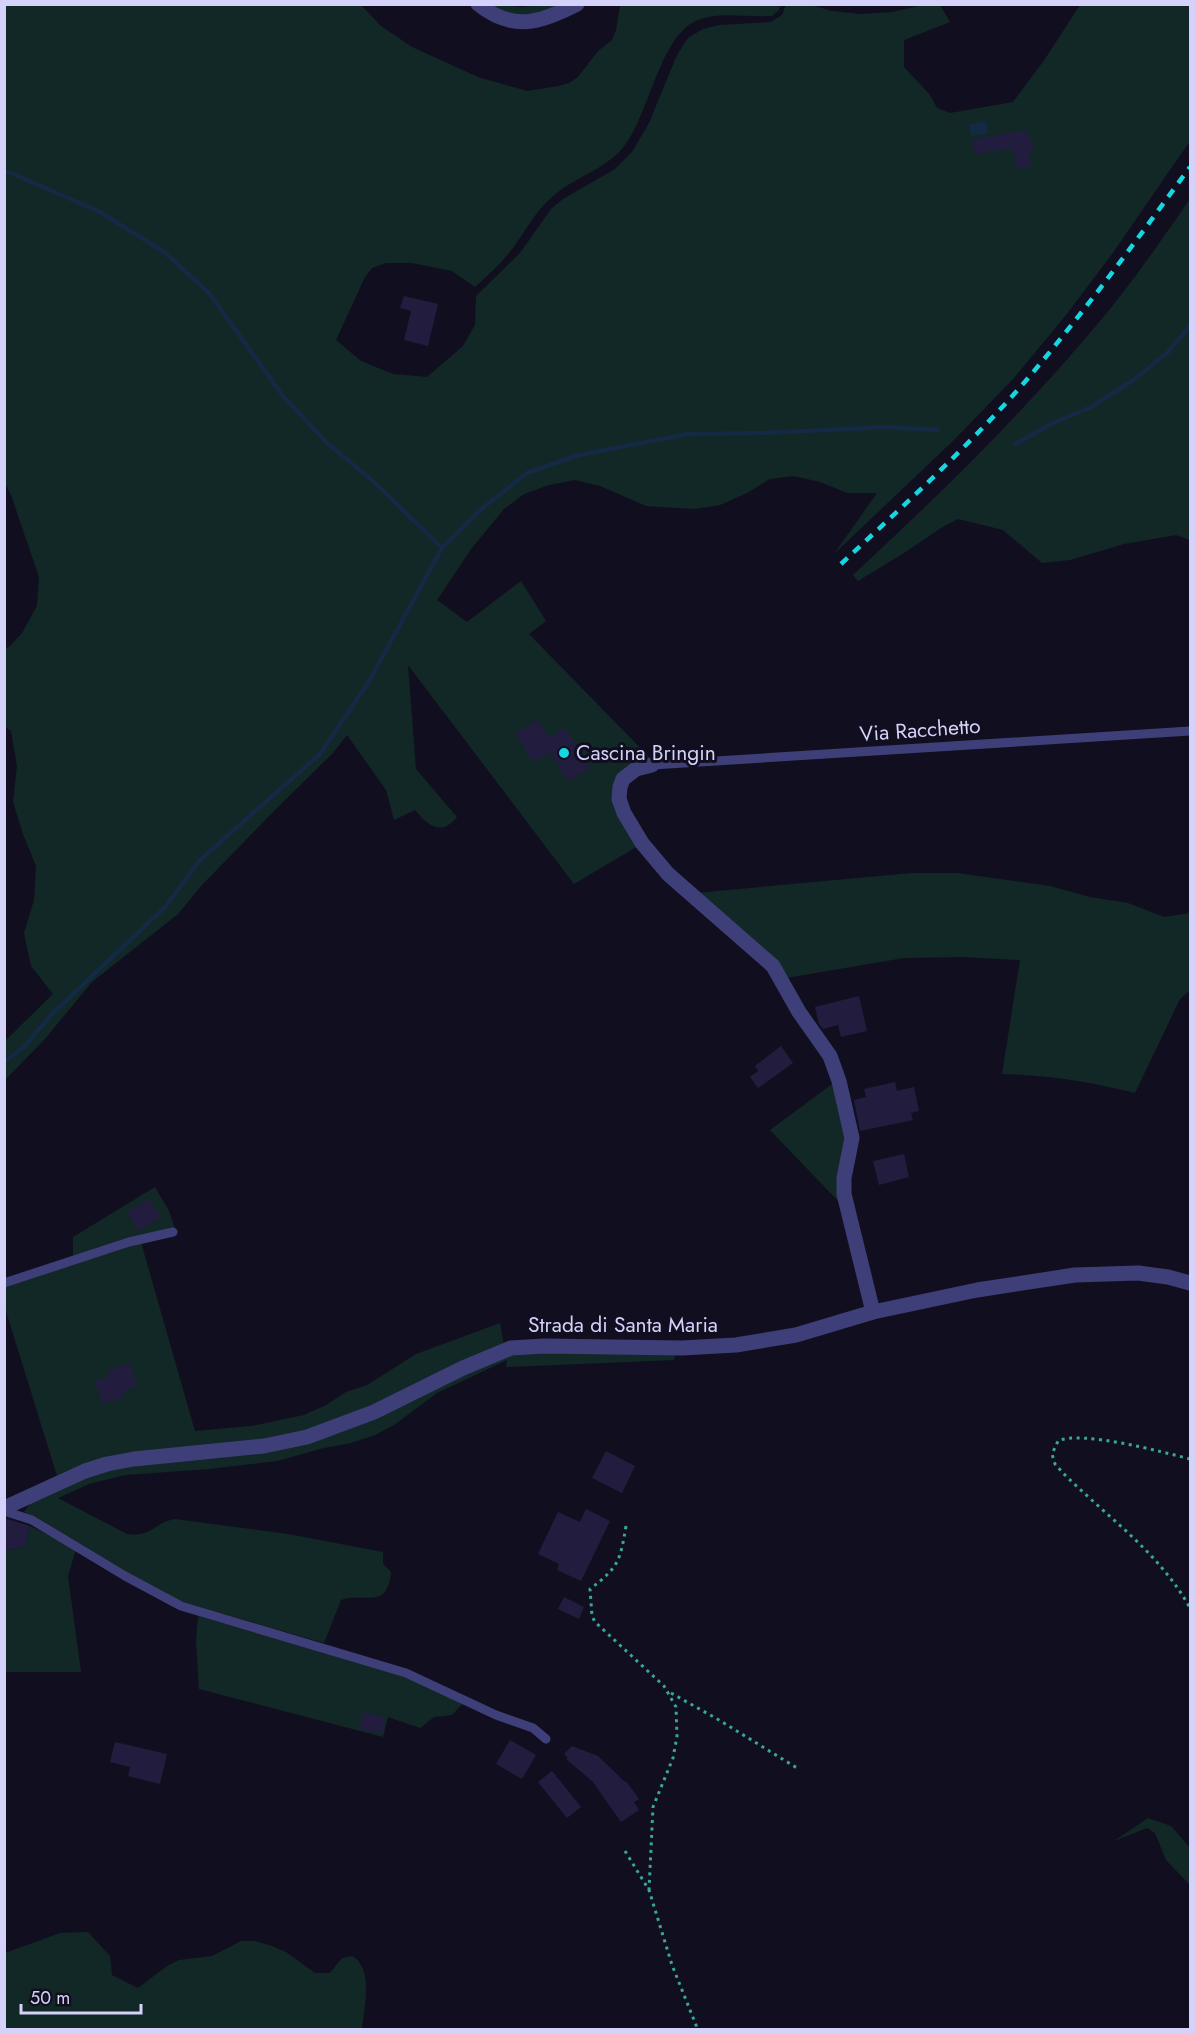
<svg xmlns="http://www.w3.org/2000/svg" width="1195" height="2034" viewBox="0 0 1195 2034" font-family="Jost,sans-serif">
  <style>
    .green { fill: #122826 }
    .water { fill: #132944 }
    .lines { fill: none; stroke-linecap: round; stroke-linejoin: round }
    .stream { stroke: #132944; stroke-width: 4.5 }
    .building { fill: #221d3e }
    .path { stroke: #39a69a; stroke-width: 3; stroke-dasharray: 3 4.5; stroke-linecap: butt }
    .service { stroke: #3e3f79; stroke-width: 9 }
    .minor { stroke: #3e3f79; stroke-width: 15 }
    .rail { stroke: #16d7e1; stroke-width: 4.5; stroke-dasharray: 9 8; stroke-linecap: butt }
    .poi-dot { fill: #16d7e1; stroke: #110f1f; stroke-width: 2 }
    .labels { text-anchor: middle; stroke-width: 6; stroke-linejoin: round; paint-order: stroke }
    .street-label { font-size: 21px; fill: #d4d1fa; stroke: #110f1f }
    .poi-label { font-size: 21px; fill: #d4d1fa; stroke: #110f1f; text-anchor: start }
  </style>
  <rect width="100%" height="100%" fill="#110f1f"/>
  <!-- green -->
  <g class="green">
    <path d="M5,5H361L381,26L412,47L478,77L527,91L559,86L569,83L578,77L598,51L612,40L616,30L620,5H780L779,10L772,16C746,18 716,10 692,23C660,41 648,115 625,145C605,171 573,177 551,198C535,212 525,231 513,248C502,263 488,275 475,287L452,271L412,263H386L372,268L365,277L336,340L361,361L393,374L427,377L463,346L475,325L476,296L520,253L551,209L563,199L615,169L632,152L649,123L677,55L688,38L703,29L719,25L771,22L782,15L786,5H811L832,11L861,14L892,12L924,5H940L950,22L904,40V67L930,95L937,108L950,113L1013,102L1045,59L1080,5H1190V141L1112,254L1066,315L1013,379L955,439L834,554L877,493H847L820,482L794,476L770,479L747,493L720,505L695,509L646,506L600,486L575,480L549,485L524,494L504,509L471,549L437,600L467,622L521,581L546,621L529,634L652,760L619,778L638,846L574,884L408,665L416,769L457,817C441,837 428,825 415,810L394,820L386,790L347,735L333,753L274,811L202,885L178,914L92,982L44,1040L5,1080V1041L53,994L31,966L24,933L34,900L36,866L23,834L13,802L17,766L11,731L5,727V648L9,647L22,633L37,606L39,577L11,495L5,483Z"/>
    <path d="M485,5H507L521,7L542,5H569L521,19Z"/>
    <path d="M1190,199V540L1176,535L1124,544L1070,560L1042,563L1003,530L958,519L941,528L904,553L858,581L853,575C936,498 1016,420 1089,334C1126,292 1158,245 1190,199Z"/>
    <path d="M912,873H957L1050,886L1090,897L1128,903L1164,917L1190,913V990L1180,999L1135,1093C1091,1082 1048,1075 1002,1074L1020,960L963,957L904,958L786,978L695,893Z"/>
    <path d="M835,1082L846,1133L840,1203L770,1130Z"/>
    <path d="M155,1187L169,1211L175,1229L73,1256V1237Z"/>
    <path d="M141,1242L195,1431L252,1426L304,1415L326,1405L346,1392L367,1385L416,1354L500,1323L504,1345L395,1396L320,1428L58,1479L5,1308L4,1287Z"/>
    <path d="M514,1352L675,1355L674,1360L506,1367L507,1360L437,1393L394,1425L375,1435L351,1443L324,1448L277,1461L209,1469L125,1475L89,1484L58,1498L127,1534C151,1538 155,1522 175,1519L288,1534L383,1552V1564L391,1572C387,1612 363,1591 341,1600L324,1643L183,1602L128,1574L38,1518L24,1512L33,1499L97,1471L262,1451Z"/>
    <path d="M30,1526L76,1549L68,1576L81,1672H5L4,1550L25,1547Z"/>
    <path d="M198,1616L408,1678L463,1703L452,1715L434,1717L420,1728L388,1717L383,1737L199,1689L196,1641Z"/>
    <path d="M1148,1818L1171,1826L1190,1848V1885L1166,1860L1155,1833L1147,1828L1114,1841Z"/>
    <path d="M88,1932L110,1956L112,1975L138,1988L167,1966L179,1960L212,1956L241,1941H255L272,1946L286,1952L315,1973H330L342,1958L352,1956C374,1968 364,2008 362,2029H5V1953L60,1933Z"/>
  </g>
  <!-- water -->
  <path class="water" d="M986,121L988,133L971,136L969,124Z"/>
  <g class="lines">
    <!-- stream -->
    <g class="stream">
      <path d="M4,170L100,212L164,252L209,293L283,396L328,444L373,481L442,548"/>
      <path d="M1016,444L1051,424L1091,407L1132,381L1167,353L1190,326"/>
      <path d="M4,1062L24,1047L52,1014L166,906L199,861L320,754L368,683L442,548L479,511L527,473L579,455L688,434L764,433L886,427L938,430"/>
    </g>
  </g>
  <!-- building -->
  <g class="building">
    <path d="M1025,130L1026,134H1030L1033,151L1029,152L1031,167L1017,169L1013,148L975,154L972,140Z"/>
    <path d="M404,296L438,304L428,346L404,340L411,311L400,308Z"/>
    <path d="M538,720L549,738L565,728L590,768L568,781L550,752L533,762L515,733Z"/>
    <path d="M859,996L867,1031L841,1037L838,1025L823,1029L819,1024L815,1007Z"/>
    <path d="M781,1046L793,1063L758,1088L750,1077L758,1071L755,1066Z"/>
    <path d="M895,1082L897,1091L914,1087L919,1111L911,1113L913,1120L860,1131L854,1100L866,1097L864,1089Z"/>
    <path d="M904,1154L909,1177L879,1185L873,1161Z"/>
    <path d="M149,1199L161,1217L138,1231L127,1212Z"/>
    <path d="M130,1363L137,1386L123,1391L125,1396L102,1404L95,1381L110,1376L108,1370Z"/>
    <path d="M606,1451L635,1466L622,1493L592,1478Z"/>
    <path d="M586,1509L610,1521L581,1581L557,1570L559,1564L538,1554L558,1512L580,1522Z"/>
    <path d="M4,1518L30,1526L25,1547L4,1550Z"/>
    <path d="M564,1597L584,1607L579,1619L558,1609Z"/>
    <path d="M363,1712L385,1717L381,1733L359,1729Z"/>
    <path d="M510,1740L536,1755L522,1779L496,1764Z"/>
    <path d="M115,1742L167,1754L160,1784L128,1776L130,1767L110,1762Z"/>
    <path d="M572,1746L598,1756L625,1782L626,1781L639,1799L634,1802L639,1810L621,1822L593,1782L566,1759L568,1758L564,1754Z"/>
    <path d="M552,1771L581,1807L567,1818L538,1782Z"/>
  </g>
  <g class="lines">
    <!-- path -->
    <g class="path">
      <path d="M1190,1459C1163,1452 1081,1430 1058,1441L1052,1454L1055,1464L1063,1473C1107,1517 1159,1552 1190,1608"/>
      <path d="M626,1526C620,1561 619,1567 590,1589L592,1616L595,1622L664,1686L676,1707L677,1736L673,1758L653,1807L649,1890"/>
      <path d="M671,1693L719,1720L797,1768"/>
      <path d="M625,1851L649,1890L672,1965L698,2030"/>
    </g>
    <!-- service -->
    <g class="service">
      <path d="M652,765L1190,731"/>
      <path d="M4,1283L129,1242L173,1232"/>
      <path d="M4,1511L32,1520L125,1576L181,1606L406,1673L496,1715L533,1728L546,1739"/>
    </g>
    <!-- minor -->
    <g class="minor">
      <path d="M478,4C513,32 540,23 577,4"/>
      <path d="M652,765L636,769L623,779L620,787L619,799L624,813L642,843L668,874L773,966L799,1012L830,1056L839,1081L852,1138L844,1178V1194L873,1312"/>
      <path d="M4,1508L85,1471L107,1464L134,1459L264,1446L307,1437L374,1412L463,1368L511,1348L544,1346L682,1348L736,1345L796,1335L873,1312L977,1290L1075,1275L1138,1273L1168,1277L1190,1283"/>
    </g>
    <!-- rail -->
    <path class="rail" d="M841,564C903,506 967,448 1023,384C1083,314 1136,241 1190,167"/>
  </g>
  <!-- markers -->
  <circle class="poi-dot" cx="564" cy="753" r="6"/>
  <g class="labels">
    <!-- street labels -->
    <g class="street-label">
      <text transform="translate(920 730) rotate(-4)" y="7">Via Racchetto</text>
      <text x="623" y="1332">Strada di Santa Maria</text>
    </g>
    <!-- poi labels -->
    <g class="poi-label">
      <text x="576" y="760">Cascina Bringin</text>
    </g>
  </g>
  <!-- border -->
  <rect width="1195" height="2034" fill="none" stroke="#d4d1fa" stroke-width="12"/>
  <!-- scale -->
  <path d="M21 2004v9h120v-9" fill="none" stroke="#d4d1fa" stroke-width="3"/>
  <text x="30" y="2004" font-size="18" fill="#d4d1fa" stroke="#110f1f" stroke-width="4.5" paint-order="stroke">50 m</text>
</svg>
